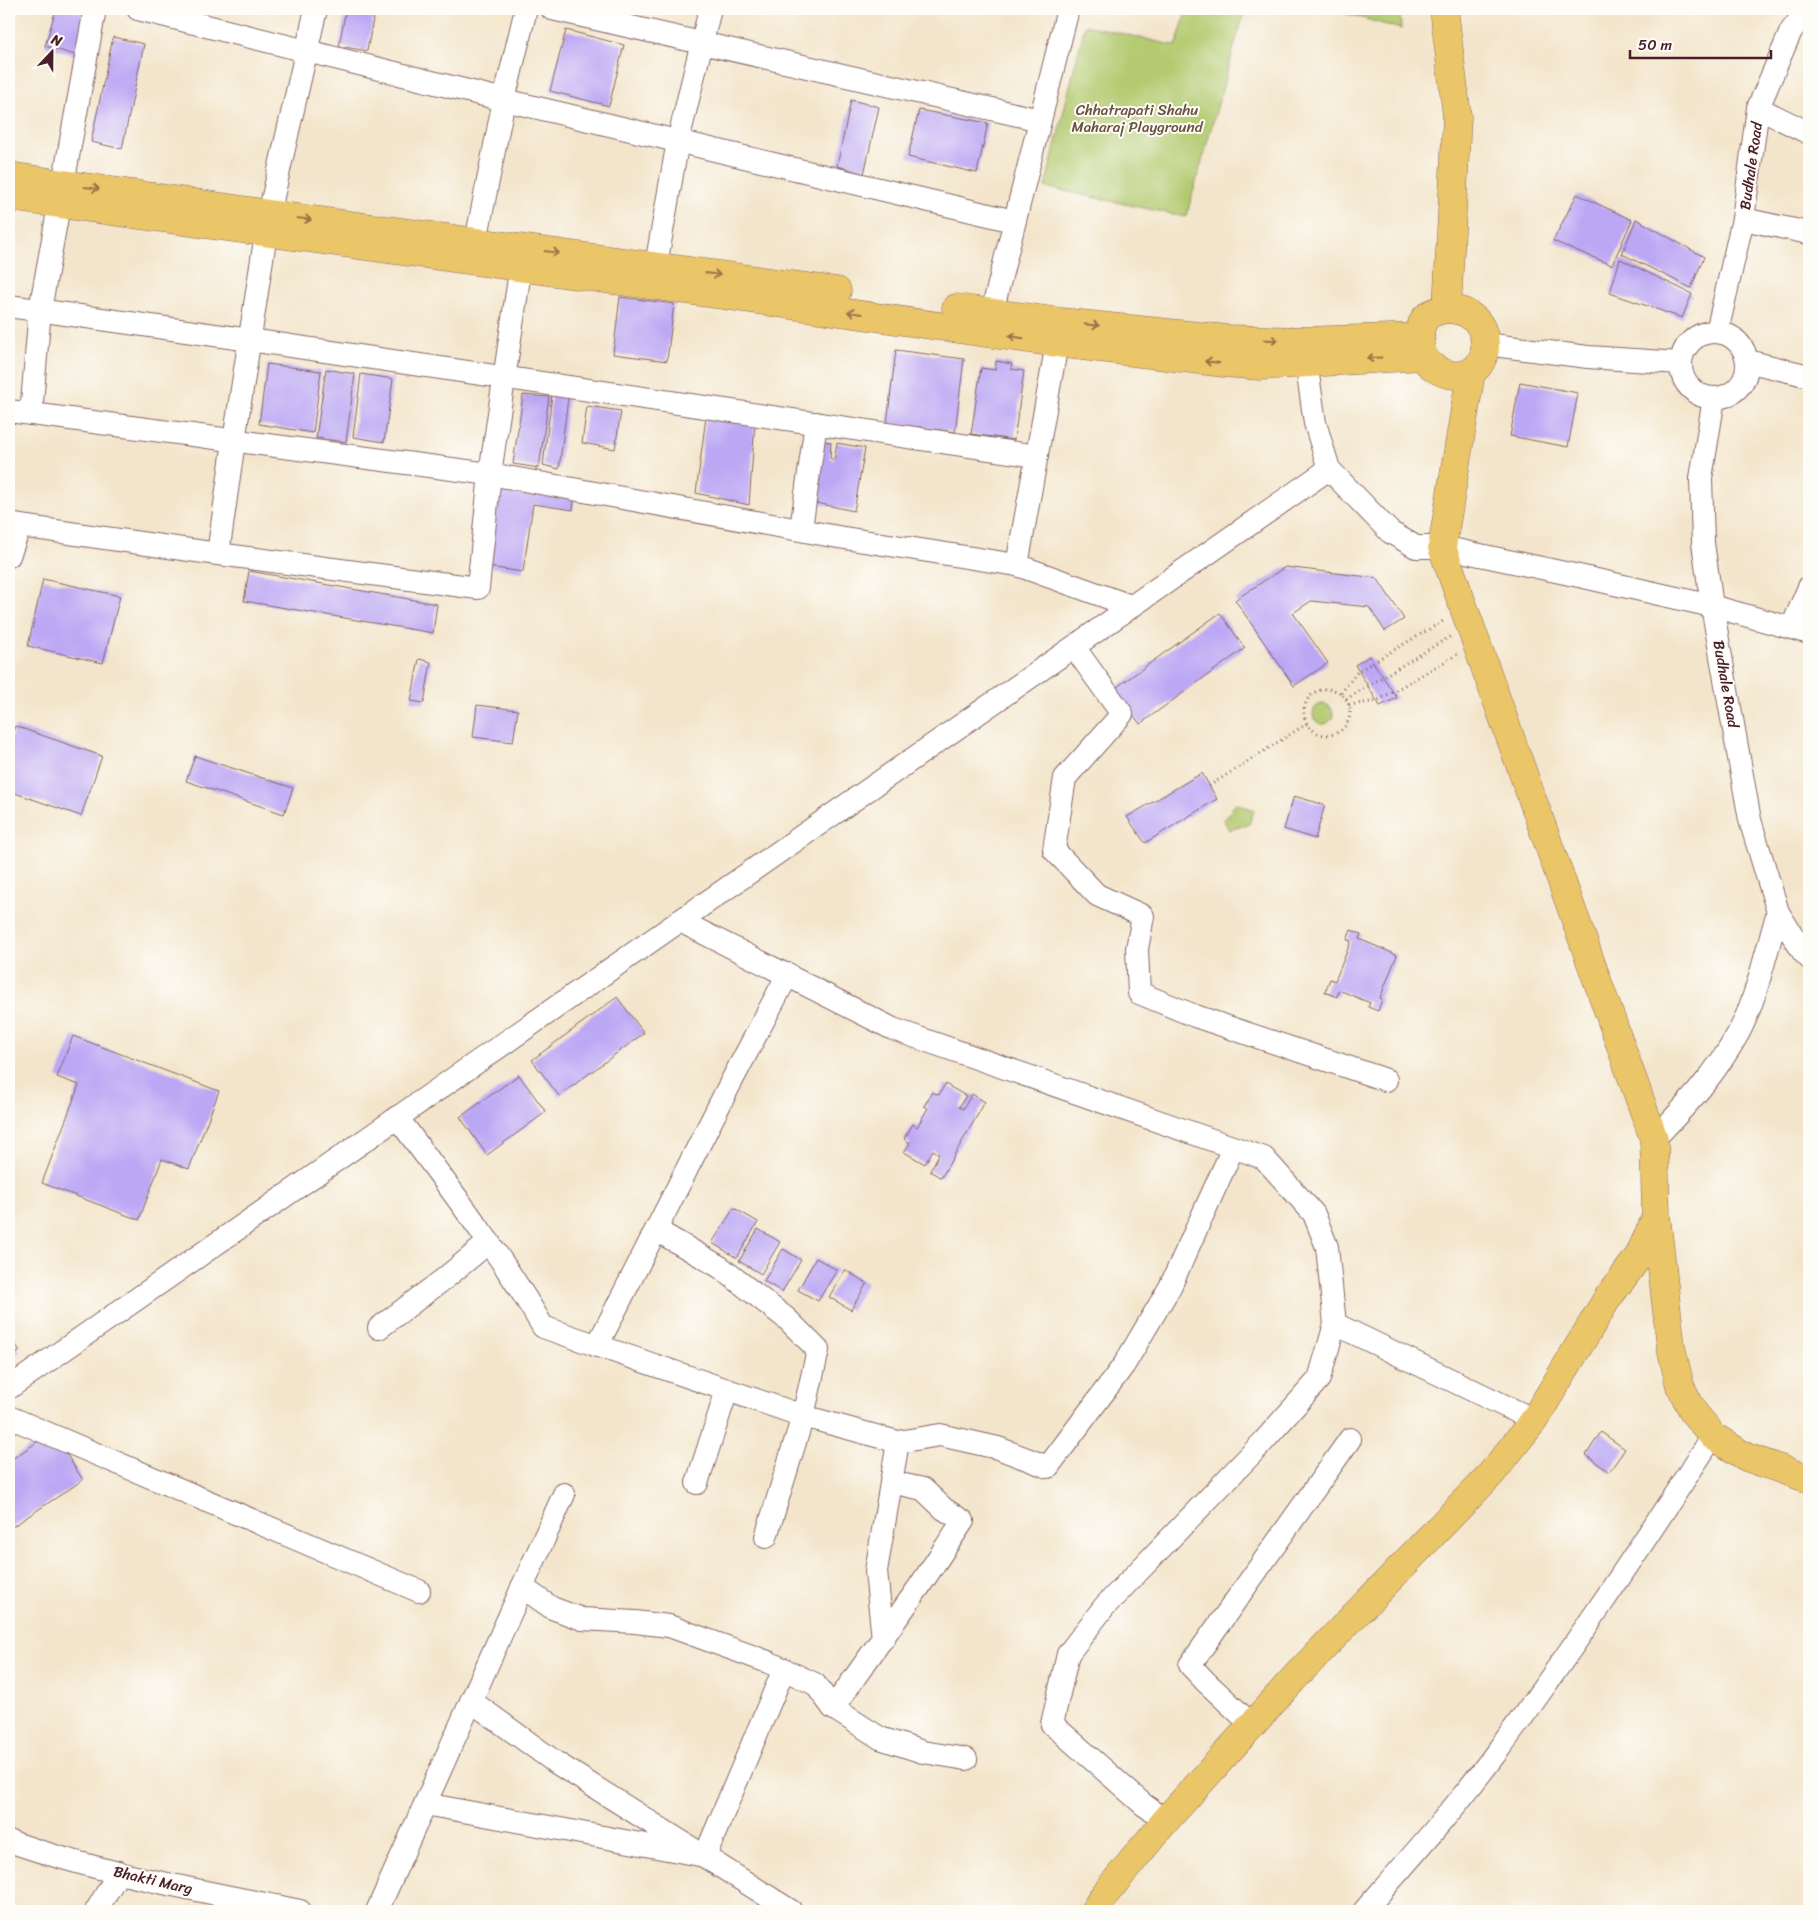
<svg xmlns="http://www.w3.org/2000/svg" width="1818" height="1920" viewBox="0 0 1818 1920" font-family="Sriracha,sans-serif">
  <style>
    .green { fill: #b3ca6f; stroke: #7e744d }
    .building { fill: #bca7f4 }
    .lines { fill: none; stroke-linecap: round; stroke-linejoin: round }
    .minor-casing { stroke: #856463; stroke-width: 24 }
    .major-casing { stroke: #856463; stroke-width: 29 }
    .highway-casing { stroke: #856463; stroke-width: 29 }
    .path { stroke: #856463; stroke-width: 3; stroke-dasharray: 1 4; stroke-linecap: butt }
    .minor { stroke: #fff; stroke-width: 22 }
    .major { stroke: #ebc669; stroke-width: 28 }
    .highway { stroke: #ebc669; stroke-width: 28 }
    .oneway { stroke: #9a724a }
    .labels { text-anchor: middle; stroke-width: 4; stroke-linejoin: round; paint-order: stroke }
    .park-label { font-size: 15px; fill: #6a523f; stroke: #fdfcf7 }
    .street-label { font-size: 15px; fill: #4a1f2b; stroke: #fdfcf7 }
  </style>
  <rect width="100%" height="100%" fill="#fdfcf7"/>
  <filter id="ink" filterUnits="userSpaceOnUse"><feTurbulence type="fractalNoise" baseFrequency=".02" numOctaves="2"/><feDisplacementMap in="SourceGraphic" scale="10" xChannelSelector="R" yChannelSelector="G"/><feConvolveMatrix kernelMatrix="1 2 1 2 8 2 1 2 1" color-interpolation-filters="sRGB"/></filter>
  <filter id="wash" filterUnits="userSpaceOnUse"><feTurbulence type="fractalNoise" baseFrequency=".0096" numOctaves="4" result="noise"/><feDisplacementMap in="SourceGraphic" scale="20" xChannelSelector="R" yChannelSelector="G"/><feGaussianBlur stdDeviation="1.12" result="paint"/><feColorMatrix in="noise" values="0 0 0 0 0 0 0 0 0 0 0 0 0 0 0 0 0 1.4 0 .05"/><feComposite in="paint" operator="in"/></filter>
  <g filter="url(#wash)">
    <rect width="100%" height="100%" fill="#f3e5cb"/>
    <!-- green -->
    <g class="green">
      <path d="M1187,9H1245L1186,217L1045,187L1085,25L1176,46Z"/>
      <path d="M1330,9H1400L1401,29Z"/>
      <circle cx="1323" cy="714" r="10"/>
      <path d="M1235,803L1254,810L1249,824L1229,830L1223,819L1231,812Z"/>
    </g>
    <g id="blocks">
      <!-- building -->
      <g class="building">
        <path d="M56,9H67L90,15L78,56L45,46Z"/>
        <path d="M346,9H375L367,51L339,46Z"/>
        <path d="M566,30L624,45L609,106L550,91Z"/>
        <path d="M113,37L144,44L122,149L91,142Z"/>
        <path d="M851,100L879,107L864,174L837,166Z"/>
        <path d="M919,110L988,123L977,173L908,157Z"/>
        <path d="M1577,194L1632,220L1612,265L1553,241Z"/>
        <path d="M1636,219L1704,257L1691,288L1622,254Z"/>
        <path d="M1620,259L1692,294L1682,318L1610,293Z"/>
        <path d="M620,297L674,304L667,361L613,354Z"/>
        <path d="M896,350L964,359L955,432L887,423Z"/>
        <path d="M996,361L1012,364L1011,369L1024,371L1014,440L971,434L981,368L995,370Z"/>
        <path d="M267,364L321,371L313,433L259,424Z"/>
        <path d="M326,369L355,374L346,442L316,438Z"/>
        <path d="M361,374L393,379L384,442L353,437Z"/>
        <path d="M1520,382L1578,393L1568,447L1510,436Z"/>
        <path d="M523,395L549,397L539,468L513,464Z"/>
        <path d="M552,395L568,398L559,469L543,465Z"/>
        <path d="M587,406L621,411L615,449L582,443Z"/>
        <path d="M706,417L755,422L749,505L696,493Z"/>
        <path d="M822,441L831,442L830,458L834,460L837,443L865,448L854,511L812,502Z"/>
        <path d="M500,483L575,494L573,510L533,504L523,572L488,567Z"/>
        <path d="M1285,567L1377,578L1404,619L1385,631L1369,607L1311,601L1293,613L1328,663L1294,686L1235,600Z"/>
        <path d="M249,571L437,604L433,633L244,601Z"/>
        <path d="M43,579L120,596L103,663L28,646Z"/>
        <path d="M1220,613L1245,648L1140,724L1114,689Z"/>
        <path d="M1369,656L1397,698L1380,706L1355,665Z"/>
        <path d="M419,659L431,662L424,703L411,701Z"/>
        <path d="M477,705L518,710L513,742L473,737Z"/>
        <path d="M15,726L102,756L81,816L9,791V744Z"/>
        <path d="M195,756L293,788L284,814L186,781Z"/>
        <path d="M1202,773L1217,799L1145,843L1127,817Z"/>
        <path d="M1294,796L1325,805L1315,839L1284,829Z"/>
        <path d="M1351,930L1361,934L1359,939L1397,955L1380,998L1382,999L1378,1011L1368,1007L1370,1003L1339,990L1337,997L1325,992L1330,979L1335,981L1351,941L1347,940Z"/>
        <path d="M617,997L644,1033L559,1096L532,1060Z"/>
        <path d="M73,1036L219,1091L189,1169L162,1159L139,1220L42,1183L79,1085L57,1077Z"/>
        <path d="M519,1075L546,1112L487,1155L460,1117Z"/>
        <path d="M945,1084L966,1096L959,1107L963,1109L972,1094L985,1102L941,1178L930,1171L939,1154L933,1150L925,1164L904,1152L910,1143L904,1139L913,1124L917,1127L928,1108L924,1106L932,1092L939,1095Z"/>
        <path d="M734,1208L758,1222L737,1258L712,1243Z"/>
        <path d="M758,1229L780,1242L761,1274L739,1261Z"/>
        <path d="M783,1249L801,1260L782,1292L764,1281Z"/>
        <path d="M816,1258L837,1270L818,1301L798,1290Z"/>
        <path d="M845,1270L867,1283L851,1310L829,1297Z"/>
        <path d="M9,1335L20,1351L9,1359Z"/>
        <path d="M52,1432L83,1480L9,1529V1461Z"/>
        <path d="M1601,1432L1625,1449L1609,1472L1586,1455Z"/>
      </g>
    </g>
  </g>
  <g filter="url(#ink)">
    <use href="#blocks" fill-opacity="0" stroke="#856463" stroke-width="1"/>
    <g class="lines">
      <defs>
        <g id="minor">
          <path d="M138,9L504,100L1014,221"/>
          <path d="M552,9L1040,120"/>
          <path d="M1758,108L1809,133"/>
          <path d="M1743,219L1809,233"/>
          <path d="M476,241L504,100L526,9"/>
          <path d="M653,282L678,141L710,9"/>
          <path d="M9,306L250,340L1037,456"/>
          <path d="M988,328L1068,9"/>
          <path d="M1717,332L1743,219L1758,108L1791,31L1808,9"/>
          <circle cx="1714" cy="365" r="33"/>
          <path d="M1485,344L1588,357L1680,363"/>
          <path d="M1304,347L1315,423L1329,469L1390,532L1416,547H1442L1579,576L1712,606L1809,633"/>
          <path d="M1747,361L1809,376"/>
          <path d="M1714,398L1701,478L1703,543L1712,606L1750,820L1778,912L1803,952L1809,958"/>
          <path d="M9,411L490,474L838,537L1017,565L1131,606"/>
          <path d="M31,414L40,310L95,9"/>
          <path d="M9,523L20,526L218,554L478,588L490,474L523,251"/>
          <path d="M801,529L816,423"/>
          <path d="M218,554L234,441L269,214L316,9"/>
          <path d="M9,556L20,526"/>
          <path d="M1017,565L1060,327"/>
          <path d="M1792,627L1809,587"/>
          <path d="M1074,647L1122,714L1065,778L1054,850L1097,895L1143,916L1137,949L1139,993L1195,1016L1386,1080"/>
          <path d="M680,921L893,1029L1264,1158L1314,1214L1327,1247L1335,1324L1534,1420"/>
          <path d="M397,1117C448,1186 500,1253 543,1327L803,1416L898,1442L940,1435L998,1448L1048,1467L1124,1365L1170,1287L1233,1148"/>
          <path d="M1654,1139C1687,1105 1716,1074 1739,1032C1756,1000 1767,948 1778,912"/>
          <path d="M656,1230L720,1267L787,1319L818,1350L803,1416L766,1537"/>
          <path d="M379,1328L444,1279L489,1242"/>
          <path d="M597,1346L729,1086L788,974"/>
          <path d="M9,1388L1329,469"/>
          <path d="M9,1417L419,1591"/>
          <path d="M697,1483L727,1390"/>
          <path d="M522,1587L552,1608L582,1619L635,1622L669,1626L768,1662L815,1684L833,1708L880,1738L923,1752L966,1759"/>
          <path d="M883,1639L876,1571L898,1442"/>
          <path d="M471,1701L555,1762L791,1911"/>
          <path d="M833,1708L919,1587L963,1521L944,1509L923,1489L891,1482"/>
          <path d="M1252,1725L1206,1682L1190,1665L1350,1439"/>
          <path d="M425,1804L705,1856L784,1669"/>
          <path d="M1166,1820L1144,1805L1052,1724L1068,1654L1104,1607L1263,1442L1319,1379L1335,1324"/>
          <path d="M9,1841C102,1874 203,1891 300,1911"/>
          <path d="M96,1911L119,1872"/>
          <path d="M377,1911L564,1494"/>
          <path d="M1364,1911C1407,1862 1451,1813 1490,1761C1569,1656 1641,1546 1713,1436"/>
        </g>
        <g id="major">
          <path d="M9,176L269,214L837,291"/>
          <path d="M9,197L722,295L1057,343L1225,363L1260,366L1423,356"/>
          <path d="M956,308L1061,322L1227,339L1303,341L1420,337"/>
        </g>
        <g id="highway">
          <path d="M1444,9L1457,116L1447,309"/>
          <path d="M1447,309C1455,310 1462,310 1469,315C1486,325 1490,350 1478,366C1463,383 1435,374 1424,358C1420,350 1419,336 1421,328C1422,322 1424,318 1429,315C1434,311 1441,310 1447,309Z"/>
          <path d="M1471,373L1442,547L1654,1139L1656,1215L1671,1347L1680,1386L1694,1413L1713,1436L1746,1457L1809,1479"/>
          <path d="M1094,1911L1105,1894L1166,1820L1298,1674L1491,1474L1534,1420L1607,1299L1639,1256L1656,1217"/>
        </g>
      </defs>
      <!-- minor casing -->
      <use href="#minor" class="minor-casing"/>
      <!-- major casing -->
      <use href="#major" class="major-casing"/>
      <!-- highway casing -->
      <use href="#highway" class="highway-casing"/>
      <!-- path -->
      <g class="path">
        <circle cx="1327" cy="712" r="23"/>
        <path d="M1341,693L1358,671L1445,620"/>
        <path d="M1346,699L1451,636"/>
        <path d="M1349,705L1377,701L1458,654"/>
        <path d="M1209,786L1308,723"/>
      </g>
      <!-- minor -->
      <use href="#minor" class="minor"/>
      <!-- major -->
      <use href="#major" class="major"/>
      <!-- highway -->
      <use href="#highway" class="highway"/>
    </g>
    <!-- one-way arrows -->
    <defs><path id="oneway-shaft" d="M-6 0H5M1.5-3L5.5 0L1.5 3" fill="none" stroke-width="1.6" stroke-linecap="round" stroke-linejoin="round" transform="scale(1.25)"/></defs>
    <g class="oneway">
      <use href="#oneway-shaft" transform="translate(92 188) rotate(8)"/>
      <use href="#oneway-shaft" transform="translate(304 219) rotate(7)"/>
      <use href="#oneway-shaft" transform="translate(552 252) rotate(8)"/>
      <use href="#oneway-shaft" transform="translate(713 274) rotate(8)"/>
      <use href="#oneway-shaft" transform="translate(855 313) rotate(-172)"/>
      <use href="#oneway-shaft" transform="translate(1092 325) rotate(6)"/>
      <use href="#oneway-shaft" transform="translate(1016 337) rotate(-171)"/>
      <use href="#oneway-shaft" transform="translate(1271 340) rotate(1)"/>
      <use href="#oneway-shaft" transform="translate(1374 358) rotate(177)"/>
      <use href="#oneway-shaft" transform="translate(1212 362) rotate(-173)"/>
    </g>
  </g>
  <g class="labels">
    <!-- park labels -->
    <g class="park-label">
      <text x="1137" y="115">Chhatrapati Shahu<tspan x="1137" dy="17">Maharaj Playground</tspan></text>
    </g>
    <!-- street labels -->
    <g class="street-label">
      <text transform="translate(1751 166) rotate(-82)" y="5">Budhale Road</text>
      <text transform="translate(1726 684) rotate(80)" y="5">Budhale Road</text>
      <text transform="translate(153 1880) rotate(13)" y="5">Bhakti Marg</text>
    </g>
  </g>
  <!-- margin -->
  <rect width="1818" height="1920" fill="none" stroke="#fdfcf7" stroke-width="30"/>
  <!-- north arrow -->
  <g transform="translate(52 52) rotate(22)" stroke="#fdfcf7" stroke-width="4" paint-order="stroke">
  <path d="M0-4L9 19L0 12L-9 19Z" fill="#4a1f2b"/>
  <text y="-8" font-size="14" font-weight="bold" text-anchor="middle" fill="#4a1f2b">N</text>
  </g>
  <!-- scale -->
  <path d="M1630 50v8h141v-8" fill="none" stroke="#4a1f2b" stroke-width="2.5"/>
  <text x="1638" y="50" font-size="15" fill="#4a1f2b" stroke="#fdfcf7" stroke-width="4" paint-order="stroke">50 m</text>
</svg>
